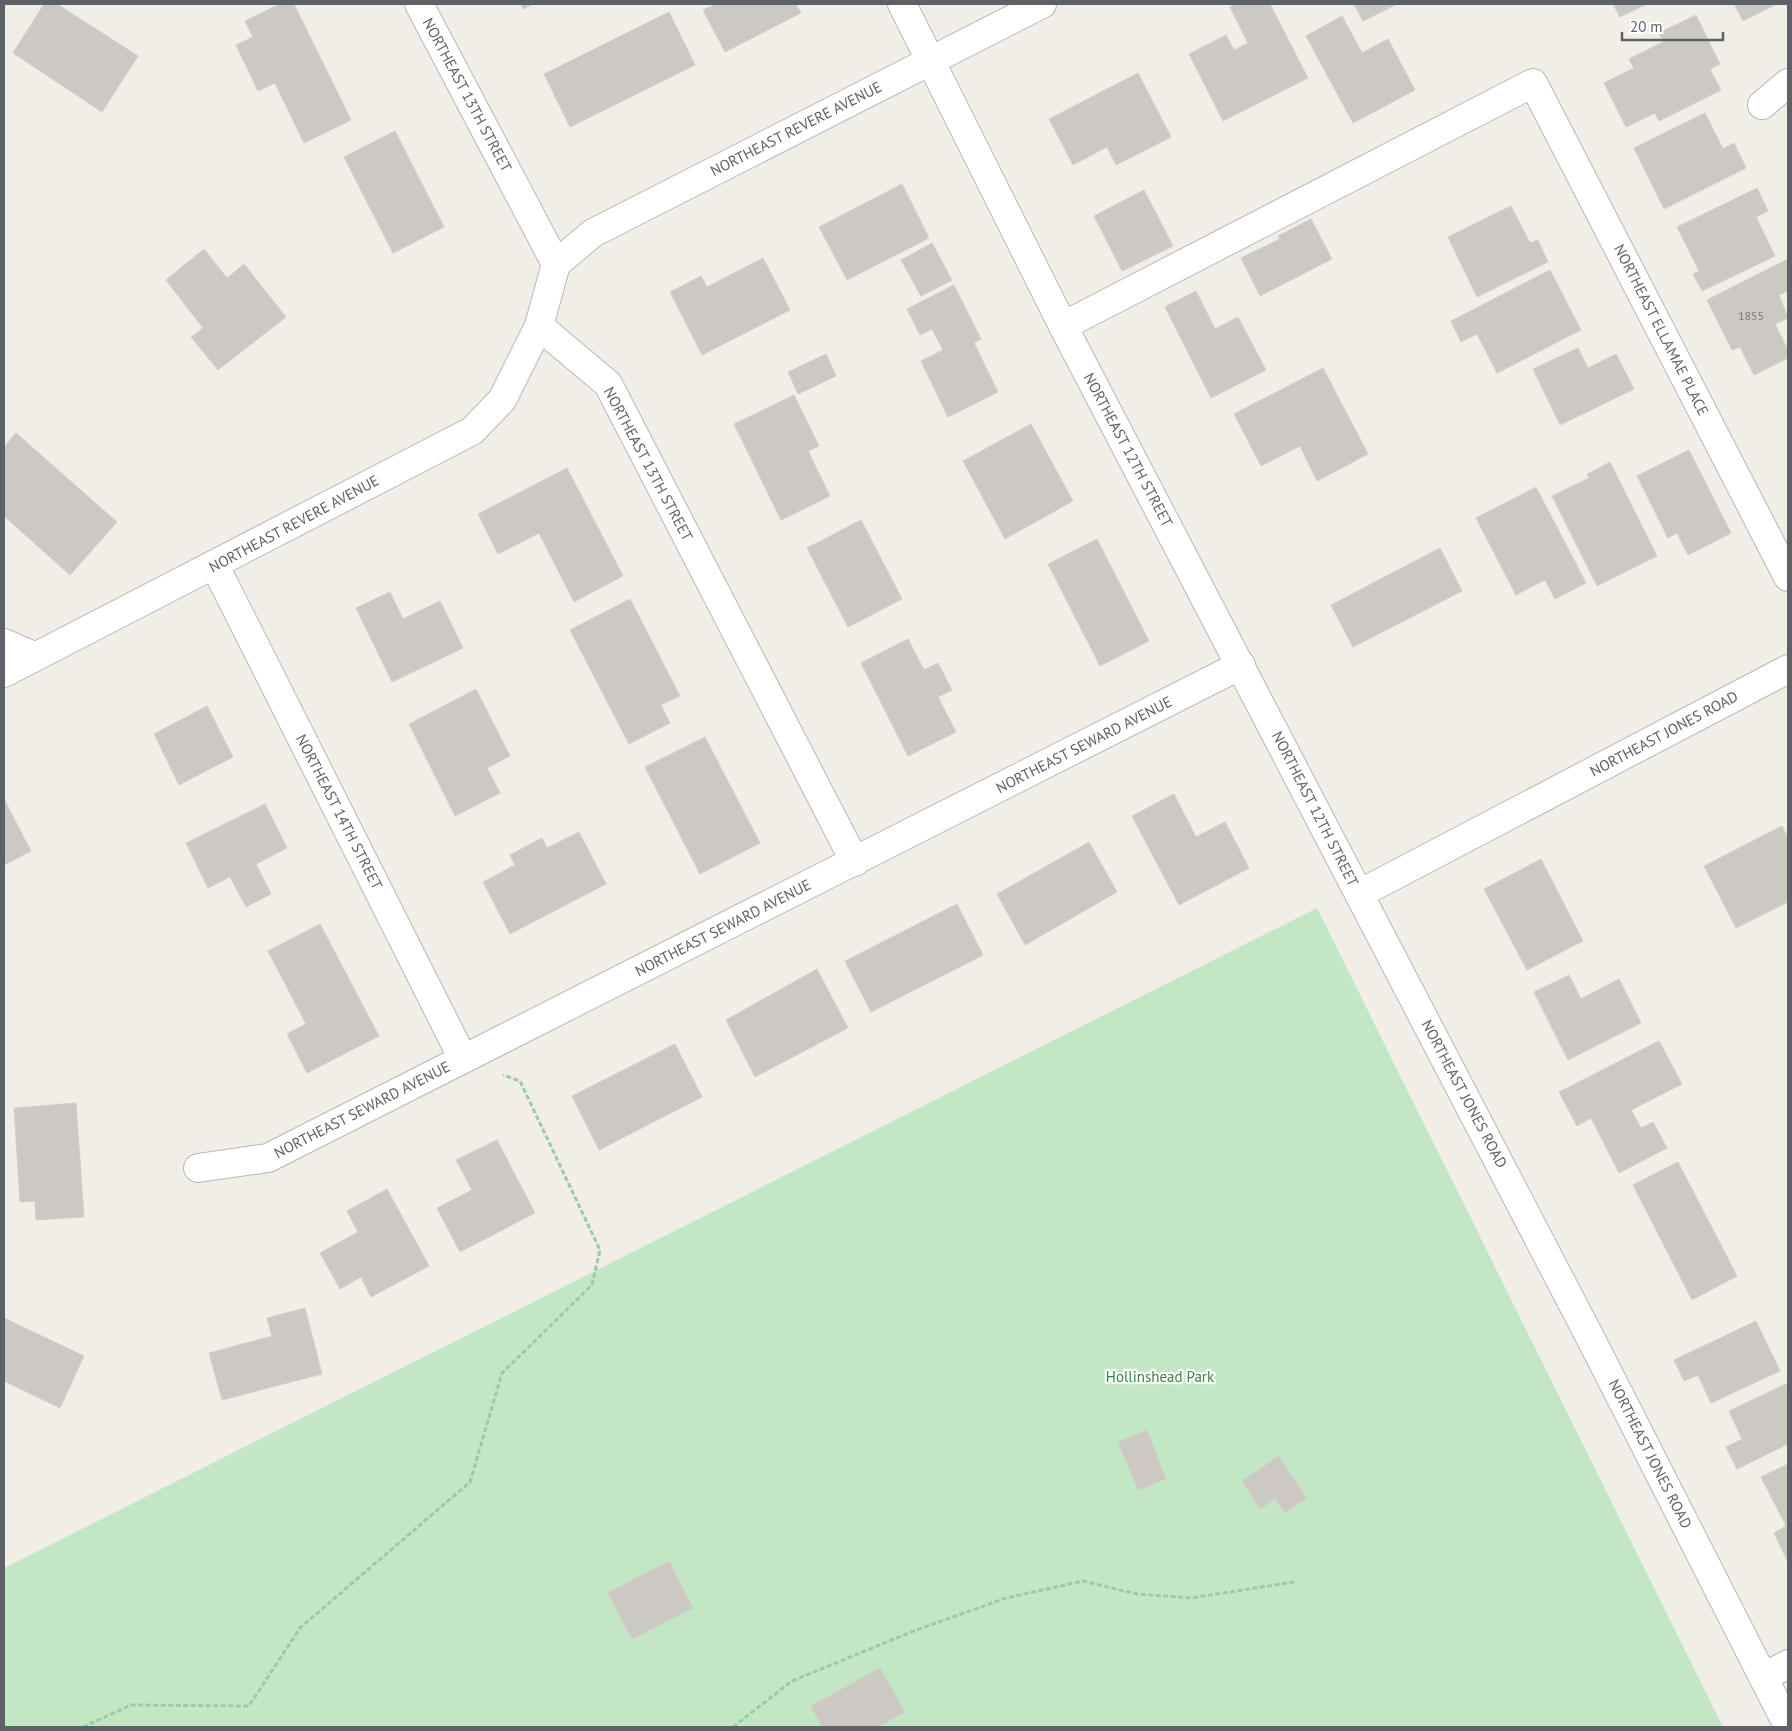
<svg xmlns="http://www.w3.org/2000/svg" width="1792" height="1731" viewBox="0 0 1792 1731" font-family="'PT Sans',sans-serif">
  <style>
    .green { fill: #c3e7c5 }
    .building { fill: #ccc8c3; stroke: #d5d0c4 }
    .lines { fill: none; stroke-linecap: round; stroke-linejoin: round }
    .minor-casing { stroke: #b6b8bd; stroke-width: 30 }
    .path { stroke: #9cc8ab; stroke-width: 3; stroke-dasharray: 5 2.5; stroke-linecap: butt }
    .minor { stroke: #fff; stroke-width: 28 }
    .labels { text-anchor: middle; stroke-width: 4.5; stroke-linejoin: round; paint-order: stroke }
    .number-label { font-size: 12px; fill: #7a7b7e }
    .street-label { font-size: 15px; fill: #5e6167; stroke: #fff }
    .park-label { font-size: 15px; fill: #35863d; stroke: #fff }
  </style>
  <rect width="100%" height="100%" fill="#f0eee6"/>
  <!-- green -->
  <path class="green" d="M1317,908L1723,1727H4V1568Z"/>
  <!-- building -->
  <g class="building">
    <path d="M44,4H57L138,56L102,112L13,53Z"/>
    <path d="M280,4H294L351,120L304,143L275,83L258,91L236,45L253,37L245,21Z"/>
    <path d="M521,4H533L523,9Z"/>
    <path d="M716,4H796L801,13L725,52L703,10Z"/>
    <path d="M1236,4H1270L1308,78L1223,121L1189,54L1226,35L1234,50L1248,43L1230,7Z"/>
    <path d="M1354,4H1397L1363,21Z"/>
    <path d="M1613,4H1647L1620,17Z"/>
    <path d="M1734,4H1777L1743,21Z"/>
    <path d="M669,12L695,65L570,127L544,74Z"/>
    <path d="M1696,15L1720,64L1710,69L1721,90L1659,121L1655,113L1626,127L1604,83L1634,68L1629,59L1663,42L1659,33Z"/>
    <path d="M1342,16L1362,53L1388,39L1415,90L1353,123L1306,36Z"/>
    <path d="M1138,73L1171,137L1116,165L1107,147L1073,165L1049,119Z"/>
    <path d="M1705,113L1723,149L1734,143L1746,168L1664,209L1634,148Z"/>
    <path d="M395,131L444,227L393,253L344,157Z"/>
    <path d="M902,184L929,238L847,280L819,227Z"/>
    <path d="M1757,188L1768,211L1756,217L1775,256L1702,291L1693,274L1699,271L1677,227Z"/>
    <path d="M1144,190L1173,246L1122,271L1094,216Z"/>
    <path d="M1511,206L1530,243L1538,240L1548,262L1477,297L1448,237Z"/>
    <path d="M1311,219L1332,259L1260,296L1241,258L1280,239L1278,236Z"/>
    <path d="M932,243L952,280L921,296L901,260Z"/>
    <path d="M204,249L227,278L244,264L286,317L218,370L191,337L203,328L166,280Z"/>
    <path d="M763,258L790,310L702,355L670,292L701,276L707,287Z"/>
    <path d="M1788,259V291L1779,295L1788,318L1775,324L1788,350V358L1754,375L1740,347L1732,350L1707,300Z"/>
    <path d="M1550,270L1581,330L1497,373L1477,334L1461,342L1451,321Z"/>
    <path d="M954,285L981,339L974,343L998,392L948,417L921,361L943,350L932,329L920,335L907,309Z"/>
    <path d="M1196,291L1215,329L1238,317L1266,370L1211,398L1165,307Z"/>
    <path d="M1578,348L1588,368L1616,354L1634,389L1560,425L1533,369Z"/>
    <path d="M826,354L836,376L798,394L788,372Z"/>
    <path d="M1323,368L1368,454L1317,481L1300,446L1261,466L1234,414Z"/>
    <path d="M794,395L819,446L808,451L830,496L781,520L734,424Z"/>
    <path d="M1031,424L1073,501L1005,539L963,461Z"/>
    <path d="M16,433L117,522L70,575L4,516V447Z"/>
    <path d="M1689,450L1731,533L1688,555L1677,533L1668,538L1637,476Z"/>
    <path d="M1610,462L1657,556L1597,586L1552,496L1589,478L1587,474Z"/>
    <path d="M567,468L623,576L574,602L539,533L498,554L478,514Z"/>
    <path d="M1536,487L1586,583L1555,599L1545,580L1516,595L1476,518Z"/>
    <path d="M861,520L902,599L848,627L807,548Z"/>
    <path d="M1097,539L1149,641L1100,666L1048,564Z"/>
    <path d="M1440,548L1462,591L1353,647L1331,605Z"/>
    <path d="M390,592L403,619L440,601L463,648L392,682L356,608Z"/>
    <path d="M630,599L680,696L661,705L670,723L629,744L570,630Z"/>
    <path d="M908,639L924,670L938,663L952,690L938,697L956,732L908,756L861,663Z"/>
    <path d="M476,689L510,756L487,768L500,793L455,816L409,724Z"/>
    <path d="M207,706L233,757L179,785L154,734Z"/>
    <path d="M705,737L760,843L700,874L645,767Z"/>
    <path d="M1174,794L1196,837L1225,822L1249,868L1179,905L1132,816Z"/>
    <path d="M4,799L31,851L4,865Z"/>
    <path d="M265,804L287,848L256,864L271,894L246,907L230,877L208,888L186,843Z"/>
    <path d="M1782,826L1788,838V902L1736,928L1704,866Z"/>
    <path d="M579,832L606,884L510,934L483,882L515,865L510,855L542,838L547,848Z"/>
    <path d="M1089,842L1117,892L1025,945L997,894Z"/>
    <path d="M1541,859L1583,941L1527,970L1484,889Z"/>
    <path d="M957,904L983,955L871,1012L845,961Z"/>
    <path d="M320,924L379,1036L307,1073L287,1034L306,1024L268,951Z"/>
    <path d="M817,969L848,1028L755,1077L726,1020Z"/>
    <path d="M1569,975L1581,999L1619,979L1641,1023L1568,1060L1534,992Z"/>
    <path d="M1659,1041L1682,1084L1631,1110L1641,1128L1653,1122L1667,1148L1619,1173L1591,1118L1577,1126L1559,1092Z"/>
    <path d="M675,1044L702,1097L599,1150L572,1096Z"/>
    <path d="M76,1103L84,1217L36,1220L35,1201L20,1202L14,1108Z"/>
    <path d="M497,1140L535,1213L460,1252L437,1208L472,1190L456,1160Z"/>
    <path d="M1678,1162L1737,1276L1692,1300L1633,1185Z"/>
    <path d="M387,1189L429,1266L371,1297L361,1277L340,1289L320,1253L358,1232L347,1211Z"/>
    <path d="M305,1308L322,1374L222,1400L209,1353L272,1336L267,1318Z"/>
    <path d="M4,1318L84,1356L60,1408L4,1381Z"/>
    <path d="M1756,1321L1780,1371L1711,1403L1698,1375L1684,1381L1674,1360Z"/>
    <path d="M1788,1383V1444L1737,1469L1726,1447L1742,1439L1729,1411Z"/>
    <path d="M1147,1430L1166,1479L1138,1490L1118,1442Z"/>
    <path d="M1279,1456L1307,1498L1285,1513L1275,1499L1260,1509L1242,1481Z"/>
    <path d="M1788,1464V1562L1774,1533L1786,1526L1761,1477Z"/>
    <path d="M669,1561L693,1608L632,1639L608,1593Z"/>
    <path d="M880,1668L905,1712L878,1727H822L811,1706Z"/>
  </g>
  <g class="lines">
    <defs>
      <g id="minor">
        <path d="M419,4L556,264L539,326L608,384L855,862"/>
        <path d="M902,4L1063,326L1593,1343L1788,1726"/>
        <path d="M1762,105L1788,83"/>
        <path d="M556,264L593,233L1042,4"/>
        <path d="M1063,326L1533,83L1788,577"/>
        <path d="M215,566L463,1059"/>
        <path d="M4,643L34,656"/>
        <path d="M4,673L472,431L502,400L539,326"/>
        <path d="M1359,894L1788,669"/>
        <path d="M198,1168L268,1158L1241,665"/>
        <path d="M1764,1677L1788,1664"/>
      </g>
    </defs>
    <!-- minor casing -->
    <use href="#minor" class="minor-casing"/>
    <!-- path -->
    <g class="path">
      <path d="M83,1727L131,1705L249,1706L300,1628L470,1482L502,1373L592,1285L600,1250L520,1081L503,1075"/>
      <path d="M733,1727L792,1681L911,1632L1006,1598L1083,1581L1137,1594L1191,1598L1294,1582"/>
    </g>
    <!-- minor -->
    <use href="#minor" class="minor"/>
  </g>
  <g class="labels">
    <!-- number labels -->
    <g class="number-label">
      <text x="1751" y="320">1855</text>
    </g>
    <!-- street labels -->
    <g class="street-label">
      <text transform="translate(467 95) rotate(62)" y="5">NORTHEAST 13TH STREET</text>
      <text transform="translate(796 129) rotate(-27)" y="5">NORTHEAST REVERE AVENUE</text>
      <text transform="translate(1661 330) rotate(63)" y="5">NORTHEAST ELLAMAE PLACE</text>
      <text transform="translate(1128 450) rotate(62)" y="5">NORTHEAST 12TH STREET</text>
      <text transform="translate(648 464) rotate(62)" y="5">NORTHEAST 13TH STREET</text>
      <text transform="translate(294 524) rotate(-28)" y="5">NORTHEAST REVERE AVENUE</text>
      <text transform="translate(1664 734) rotate(-28)" y="5">NORTHEAST JONES ROAD</text>
      <text transform="translate(1084 745) rotate(-27)" y="5">NORTHEAST SEWARD AVENUE</text>
      <text transform="translate(1315 809) rotate(63)" y="5">NORTHEAST 12TH STREET</text>
      <text transform="translate(339 812) rotate(63)" y="5">NORTHEAST 14TH STREET</text>
      <text transform="translate(723 928) rotate(-27)" y="5">NORTHEAST SEWARD AVENUE</text>
      <text transform="translate(1464 1094) rotate(62)" y="5">NORTHEAST JONES ROAD</text>
      <text transform="translate(362 1110) rotate(-27)" y="5">NORTHEAST SEWARD AVENUE</text>
      <text transform="translate(1650 1454) rotate(63)" y="5">NORTHEAST JONES ROAD</text>
    </g>
    <!-- park labels -->
    <g class="park-label">
      <text x="1160" y="1382">Hollinshead Park</text>
    </g>
  </g>
  <!-- border -->
  <rect width="1792" height="1731" fill="none" stroke="#5e6167" stroke-width="10"/>
  <!-- scale -->
  <path d="M1622 32v8h101v-8" fill="none" stroke="#5e6167" stroke-width="2.5"/>
  <text x="1630" y="32" font-size="15" fill="#5e6167" stroke="#ffffff" stroke-width="4" paint-order="stroke">20 m</text>
</svg>
